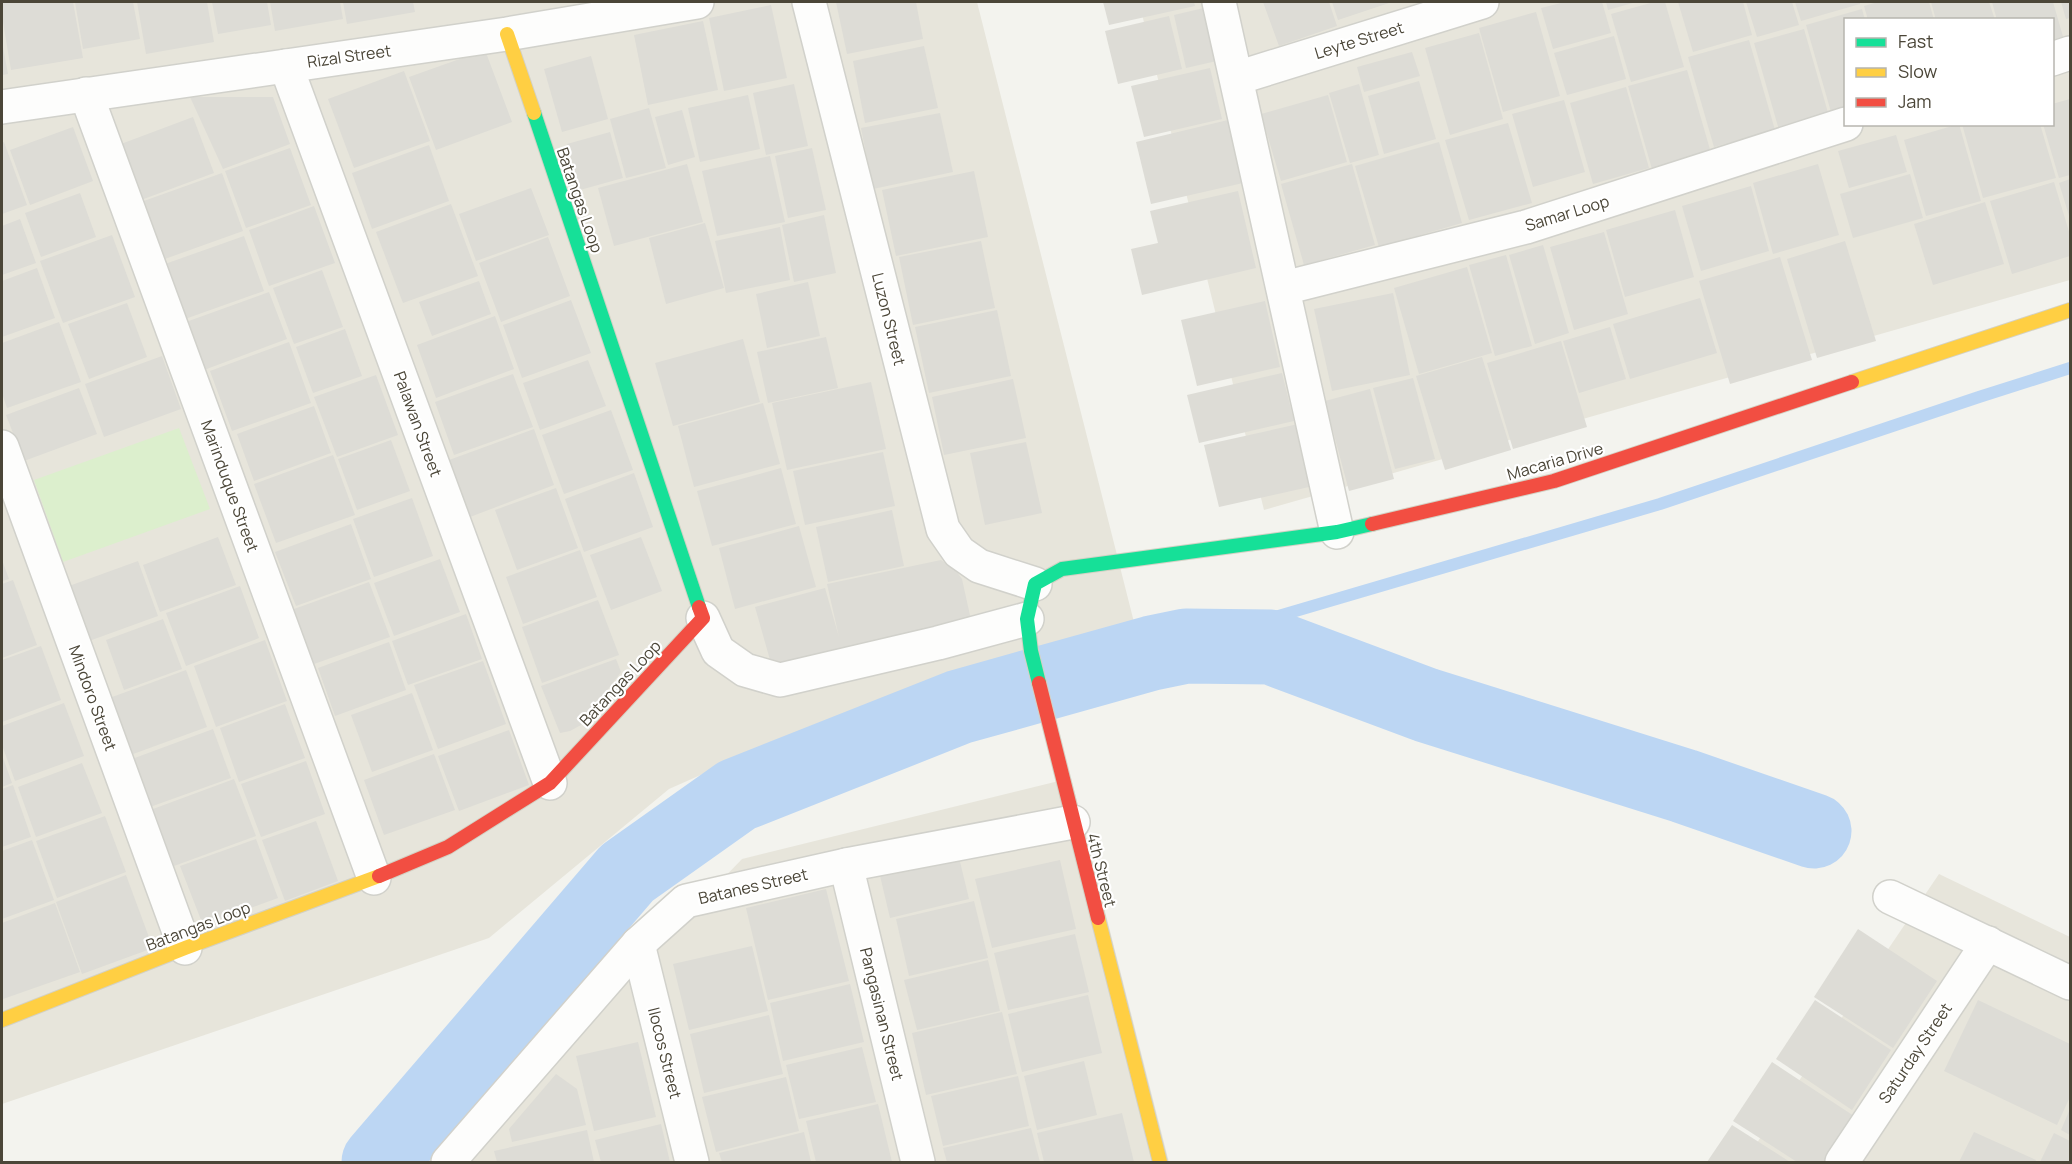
<svg xmlns="http://www.w3.org/2000/svg" width="2072" height="1164" viewBox="0 0 2072 1164" font-family="Manrope,sans-serif">
  <style>
    .residential { fill: #e7e5db; fill-rule: evenodd }
    .green { fill: #dcefcd }
    .lines { fill: none; stroke-linecap: round; stroke-linejoin: round }
    .stream { stroke: #bcd6f3; stroke-width: 12 }
    .river { stroke: #bcd6f3; stroke-width: 75 }
    .building { fill: #dddcd6 }
    .street-casing { stroke: #d1d1cb; stroke-width: 36 }
    .fast-casing { stroke: #d3d1c4; stroke-width: 16 }
    .slow-casing { stroke: #d3d1c4; stroke-width: 16 }
    .jam-casing { stroke: #d3d1c4; stroke-width: 16 }
    .street { stroke: #fdfdfc; stroke-width: 33 }
    .fast { stroke: #16e098; stroke-width: 14 }
    .slow { stroke: #ffcf43; stroke-width: 14 }
    .jam { stroke: #f24e42; stroke-width: 14 }
    .labels { text-anchor: middle; stroke-width: 4.5; stroke-linejoin: round; paint-order: stroke }
    .street-label { font-size: 16px; fill: #4b4638; stroke: #fff }
  </style>
  <rect width="100%" height="100%" fill="#f3f3ee"/>
  <!-- residential -->
  <g class="residential">
    <path d="M2,2H977L1138,638L786,737L669,789L489,938L2,1104Z"/>
    <path d="M1139,2H2070V280L1264,510ZM1846,20H2052V124H1846Z"/>
    <path d="M1071,778L1169,1162H449L742,859Z"/>
    <path d="M1939,874L2070,937V1162H1744Z"/>
  </g>
  <!-- green -->
  <path class="green" d="M179,428L210,509L63,562L34,480Z"/>
  <g class="lines">
    <!-- stream -->
    <path class="stream" d="M1152,653L1660,504L1979,397L2070,368"/>
    <!-- river -->
    <path class="river" d="M379,1162L627,873L737,795L959,707L1152,653L1186,646L1271,647L1426,705L1684,786L1814,831"/>
  </g>
  <!-- building -->
  <g class="building">
    <path d="M9,2H73L83,58L11,70L2,16V3Z"/>
    <path d="M75,2H133L140,39L83,49Z"/>
    <path d="M137,2H207L214,42L146,54Z"/>
    <path d="M212,2H267L271,25L218,34Z"/>
    <path d="M270,2H340L343,19L275,31Z"/>
    <path d="M343,2H413L415,12L347,24Z"/>
    <path d="M836,2H916L923,39L847,54Z"/>
    <path d="M1103,2H1194L1195,6L1109,25Z"/>
    <path d="M1263,2H1329L1337,26L1279,46Z"/>
    <path d="M1332,2H1392L1338,20Z"/>
    <path d="M1565,2H1602L1611,33L1553,49L1541,8Z"/>
    <path d="M1606,2H1636L1608,10Z"/>
    <path d="M1654,2H1665L1684,67L1631,82L1611,14Z"/>
    <path d="M1678,2H1743L1752,35L1693,52Z"/>
    <path d="M1746,2H1792L1799,25L1757,37Z"/>
    <path d="M1795,2H1860V4L1801,21Z"/>
    <path d="M1878,2H1929L1934,20H1868L1864,6Z"/>
    <path d="M1931,2H1989L1995,20H1936Z"/>
    <path d="M1992,2H2053L2064,40L2052,44V20H1997Z"/>
    <path d="M2061,2H2070V18L2066,19Z"/>
    <path d="M771,5L787,78L724,91L709,18Z"/>
    <path d="M1208,7L1221,60L1186,68L1174,15Z"/>
    <path d="M1862,9L1865,20H1846V108L1831,112L1806,25Z"/>
    <path d="M1536,12L1560,96L1503,112L1479,28Z"/>
    <path d="M1169,16L1182,69L1118,84L1105,31Z"/>
    <path d="M703,21L718,90L648,105L634,35Z"/>
    <path d="M1804,29L1829,116L1779,130L1754,43Z"/>
    <path d="M1479,33L1503,119L1450,135L1425,48Z"/>
    <path d="M1614,36L1626,79L1567,95L1554,53Z"/>
    <path d="M1749,40L1775,130L1714,147L1688,57Z"/>
    <path d="M2,42L8,74L2,75Z"/>
    <path d="M924,46L938,108L865,123L853,61Z"/>
    <path d="M485,50L512,122L436,150L409,77Z"/>
    <path d="M1412,52L1420,76L1364,92L1357,67Z"/>
    <path d="M591,56L608,119L562,132L544,69Z"/>
    <path d="M1210,68L1222,119L1144,137L1131,86Z"/>
    <path d="M1687,70L1711,153L1652,169L1628,86Z"/>
    <path d="M404,71L430,141L354,168L328,99Z"/>
    <path d="M1419,81L1436,139L1384,154L1368,96Z"/>
    <path d="M794,84L808,146L766,155L753,93Z"/>
    <path d="M1359,84L1379,155L1350,163L1329,93Z"/>
    <path d="M1626,87L1649,168L1593,184L1570,103Z"/>
    <path d="M748,95L760,149L700,162L688,108Z"/>
    <path d="M1328,95L1347,162L1281,181L1261,114Z"/>
    <path d="M190,97H273L290,144L223,169Z"/>
    <path d="M2070,99V175L2059,178L2043,124H2052V104Z"/>
    <path d="M1564,100L1585,172L1533,187L1512,114Z"/>
    <path d="M649,108L666,168L626,178L610,119Z"/>
    <path d="M682,110L695,157L668,165L655,117Z"/>
    <path d="M940,113L953,172L873,189L861,128Z"/>
    <path d="M193,117L214,173L141,200L121,144Z"/>
    <path d="M1228,120L1243,183L1151,204L1136,142Z"/>
    <path d="M1508,123L1532,203L1469,220L1445,140Z"/>
    <path d="M1959,124L1981,201L1926,216L1904,140Z"/>
    <path d="M1962,124H2040L2056,178L1983,198Z"/>
    <path d="M73,127L93,181L30,205L10,150Z"/>
    <path d="M610,132L623,178L580,190L567,144Z"/>
    <path d="M1896,135L1907,172L1849,188L1838,151Z"/>
    <path d="M4,142L27,205L2,214V143Z"/>
    <path d="M1439,142L1462,223L1379,247L1355,166Z"/>
    <path d="M429,145L449,201L372,229L352,173Z"/>
    <path d="M290,148L311,205L246,228L225,171Z"/>
    <path d="M812,148L826,210L788,218L775,156Z"/>
    <path d="M770,156L785,222L717,236L702,171Z"/>
    <path d="M687,164L703,222L614,246L598,188Z"/>
    <path d="M1352,164L1375,245L1304,265L1281,184Z"/>
    <path d="M1818,164L1839,235L1773,254L1753,183Z"/>
    <path d="M974,171L988,237L896,256L882,190Z"/>
    <path d="M222,173L243,231L162,260L141,202Z"/>
    <path d="M1910,174L1923,218L1853,238L1840,194Z"/>
    <path d="M2070,179V219L2059,183Z"/>
    <path d="M2054,182L2070,235V256L2012,274L1990,201Z"/>
    <path d="M1751,186L1769,251L1701,271L1682,206Z"/>
    <path d="M531,188L549,235L476,261L459,214Z"/>
    <path d="M1238,191L1256,268L1142,295L1131,249L1158,243L1150,211Z"/>
    <path d="M80,193L96,237L41,257L25,213Z"/>
    <path d="M1985,202L2004,264L1933,285L1914,224Z"/>
    <path d="M451,204L478,276L403,303L376,232Z"/>
    <path d="M314,206L335,263L269,286L249,230Z"/>
    <path d="M1675,210L1694,277L1625,297L1606,230Z"/>
    <path d="M824,215L836,273L794,282L782,225Z"/>
    <path d="M20,219L36,263L2,275V226Z"/>
    <path d="M705,223L724,288L666,304L649,238Z"/>
    <path d="M780,227L790,280L726,293L715,241Z"/>
    <path d="M1604,232L1628,314L1574,330L1550,247Z"/>
    <path d="M112,235L135,297L63,323L40,261Z"/>
    <path d="M244,236L264,291L185,319L165,264Z"/>
    <path d="M548,237L570,296L501,322L479,263Z"/>
    <path d="M981,241L995,308L913,325L899,257Z"/>
    <path d="M1845,241L1876,341L1817,358L1787,259Z"/>
    <path d="M1543,245L1569,333L1535,344L1509,255Z"/>
    <path d="M1506,255L1532,346L1495,356L1469,265Z"/>
    <path d="M1780,257L1812,360L1730,384L1699,281Z"/>
    <path d="M1467,267L1492,353L1419,374L1394,288Z"/>
    <path d="M37,268L55,318L2,337V281Z"/>
    <path d="M322,270L343,327L294,344L273,288Z"/>
    <path d="M479,281L491,314L432,336L419,302Z"/>
    <path d="M808,282L820,336L767,348L756,294Z"/>
    <path d="M269,292L287,339L204,370L186,322Z"/>
    <path d="M1393,293L1410,375L1332,391L1314,309Z"/>
    <path d="M1700,298L1717,353L1630,379L1613,324Z"/>
    <path d="M571,300L591,353L522,378L503,325Z"/>
    <path d="M1265,301L1280,367L1197,386L1181,320Z"/>
    <path d="M127,303L147,357L89,379L68,324Z"/>
    <path d="M997,310L1011,376L929,393L915,327Z"/>
    <path d="M495,316L514,369L436,398L417,345Z"/>
    <path d="M59,322L81,382L7,408L2,393V343Z"/>
    <path d="M1610,327L1626,379L1579,393L1563,341Z"/>
    <path d="M345,329L362,376L313,393L296,347Z"/>
    <path d="M826,337L838,388L768,403L757,352Z"/>
    <path d="M743,339L760,402L673,426L655,363Z"/>
    <path d="M1561,341L1587,427L1513,449L1487,363Z"/>
    <path d="M289,342L311,403L232,431L210,371Z"/>
    <path d="M162,356L181,409L104,437L85,384Z"/>
    <path d="M1482,357L1511,450L1445,470L1416,376Z"/>
    <path d="M588,360L606,406L540,430L523,383Z"/>
    <path d="M1282,373L1294,421L1199,443L1187,395Z"/>
    <path d="M513,374L533,427L454,455L435,402Z"/>
    <path d="M376,375L398,435L337,457L314,397Z"/>
    <path d="M1413,378L1435,459L1395,469L1373,388Z"/>
    <path d="M1013,379L1026,438L944,455L932,397Z"/>
    <path d="M871,382L886,449L787,470L772,403Z"/>
    <path d="M79,388L97,434L24,461L6,415Z"/>
    <path d="M1370,389L1394,479L1349,491L1325,401Z"/>
    <path d="M763,403L780,464L694,487L678,426Z"/>
    <path d="M314,406L331,453L254,481L237,434Z"/>
    <path d="M611,410L633,470L564,494L542,435Z"/>
    <path d="M1303,423L1318,485L1219,507L1204,445Z"/>
    <path d="M534,429L554,485L470,517L449,460Z"/>
    <path d="M391,440L410,491L357,510L338,459Z"/>
    <path d="M1026,442L1042,513L985,525L970,453Z"/>
    <path d="M883,452L895,506L805,525L793,471Z"/>
    <path d="M333,455L355,515L276,543L254,484Z"/>
    <path d="M781,468L796,524L712,546L697,491Z"/>
    <path d="M634,473L653,527L584,552L565,499Z"/>
    <path d="M556,488L578,548L517,570L495,510Z"/>
    <path d="M412,498L433,556L374,577L353,519Z"/>
    <path d="M892,510L904,566L828,582L816,527Z"/>
    <path d="M351,524L371,579L296,606L275,552Z"/>
    <path d="M799,526L816,587L735,609L719,548Z"/>
    <path d="M218,537L236,585L160,612L143,565Z"/>
    <path d="M641,537L662,591L611,610L590,555Z"/>
    <path d="M580,550L597,597L523,624L506,577Z"/>
    <path d="M440,559L460,612L394,636L374,583Z"/>
    <path d="M2,560L9,579L2,581Z"/>
    <path d="M941,560L956,571L962,579L971,620L841,648L844,656L774,674L755,607L825,588L839,637L827,584Z"/>
    <path d="M138,561L158,616L89,641L69,586Z"/>
    <path d="M13,580L37,645L2,658V584Z"/>
    <path d="M369,582L390,637L314,664L294,609Z"/>
    <path d="M240,586L259,638L186,666L166,613Z"/>
    <path d="M598,600L619,655L542,683L522,627Z"/>
    <path d="M466,614L482,659L408,685L392,641Z"/>
    <path d="M163,619L182,669L124,690L106,640Z"/>
    <path d="M265,640L287,701L216,727L194,666Z"/>
    <path d="M389,642L406,690L335,716L318,668Z"/>
    <path d="M41,646L61,700L2,722V660Z"/>
    <path d="M616,659L621,672L581,725L570,731L560,733L541,686Z"/>
    <path d="M483,661L506,724L438,749L414,685Z"/>
    <path d="M186,670L207,727L125,757L104,700Z"/>
    <path d="M412,693L433,750L372,772L351,715Z"/>
    <path d="M64,703L84,756L15,781L2,745V726Z"/>
    <path d="M285,704L305,758L239,782L220,728Z"/>
    <path d="M213,729L231,778L150,807L132,759Z"/>
    <path d="M509,730L529,785L459,811L438,756Z"/>
    <path d="M434,754L455,810L384,835L364,780Z"/>
    <path d="M2,755L12,783L2,787Z"/>
    <path d="M306,761L325,814L261,837L241,784Z"/>
    <path d="M82,763L102,813L36,837L18,787Z"/>
    <path d="M234,779L256,836L174,866L153,809Z"/>
    <path d="M13,785L31,837L2,847V789Z"/>
    <path d="M105,816L126,872L57,898L36,841Z"/>
    <path d="M316,821L338,881L285,901L262,840Z"/>
    <path d="M256,839L278,898L203,925L180,866Z"/>
    <path d="M32,840L54,900L2,919V851Z"/>
    <path d="M956,845L969,899L890,918L877,863Z"/>
    <path d="M1060,860L1076,929L992,948L975,879Z"/>
    <path d="M126,875L153,948L82,974L56,902Z"/>
    <path d="M826,889L849,981L768,1000L746,908Z"/>
    <path d="M974,901L988,958L909,976L896,919Z"/>
    <path d="M55,903L80,972L3,999L2,923Z"/>
    <path d="M1858,929L1937,981L1893,1048L1814,997Z"/>
    <path d="M1075,934L1089,992L1008,1010L994,953Z"/>
    <path d="M752,946L768,1011L689,1030L673,964Z"/>
    <path d="M988,960L1000,1011L917,1030L904,980Z"/>
    <path d="M850,984L864,1042L783,1061L770,1003Z"/>
    <path d="M1088,995L1102,1053L1022,1072L1008,1014Z"/>
    <path d="M1815,1000L1891,1050L1852,1110L1776,1059Z"/>
    <path d="M1978,1000L2070,1044V1097L2057,1125L1944,1071Z"/>
    <path d="M1002,1012L1017,1074L926,1095L912,1033Z"/>
    <path d="M769,1015L783,1074L704,1093L690,1034Z"/>
    <path d="M638,1042L656,1117L594,1131L576,1056Z"/>
    <path d="M862,1047L876,1102L799,1119L786,1065Z"/>
    <path d="M1084,1061L1097,1115L1037,1130L1024,1076Z"/>
    <path d="M1772,1062L1854,1116L1824,1162H1797L1733,1121Z"/>
    <path d="M556,1074L577,1089L586,1125L512,1142L509,1129Z"/>
    <path d="M1018,1076L1029,1126L943,1146L931,1096Z"/>
    <path d="M786,1077L799,1131L716,1152L702,1097Z"/>
    <path d="M878,1104L892,1162H816L806,1121Z"/>
    <path d="M2070,1109V1135L2061,1130Z"/>
    <path d="M1122,1113L1134,1162H1044L1037,1133Z"/>
    <path d="M661,1124L670,1162H601L595,1140Z"/>
    <path d="M1732,1125L1790,1162H1707Z"/>
    <path d="M1031,1128L1040,1162H947L943,1148Z"/>
    <path d="M587,1130L594,1162H497L494,1151Z"/>
    <path d="M804,1132L811,1162H722L719,1153Z"/>
    <path d="M1974,1132L2036,1160L2035,1162H1959Z"/>
    <path d="M2054,1133L2070,1141V1162H2040Z"/>
  </g>
  <g class="lines">
    <defs>
      <g id="street">
        <path d="M809,2L943,529L959,552L979,566L1035,584"/>
        <path d="M1219,2L1337,532"/>
        <path d="M2052,59L2070,53"/>
        <path d="M286,66L550,783"/>
        <path d="M1237,78L1482,2"/>
        <path d="M86,94L374,878"/>
        <path d="M2,107L507,34L697,2"/>
        <path d="M1284,288L1526,227L1846,124"/>
        <path d="M2,447L185,948"/>
        <path d="M703,618L718,651L745,670L780,680L938,643L1027,619"/>
        <path d="M846,865L918,1162"/>
        <path d="M1890,897L2070,983"/>
        <path d="M638,944L692,1162"/>
        <path d="M448,1162L638,944L686,901L846,865L1073,822"/>
        <path d="M1842,1162L1988,943"/>
      </g>
      <g id="fast">
        <path d="M534,113L699,607"/>
        <path d="M1039,683L1031,651L1027,619L1035,584L1062,569L1337,532L1372,524"/>
      </g>
      <g id="slow">
        <path d="M507,34L534,113"/>
        <path d="M1852,382L2070,310"/>
        <path d="M1098,918L1160,1162"/>
        <path d="M2,1020L185,948L379,876"/>
      </g>
      <g id="jam">
        <path d="M1372,524L1554,481L1852,382"/>
        <path d="M1039,683L1098,918"/>
        <path d="M379,876L448,847L550,783L703,618L699,607"/>
      </g>
    </defs>
    <!-- street casing -->
    <use href="#street" class="street-casing"/>
    <!-- fast casing -->
    <use href="#fast" class="fast-casing"/>
    <!-- slow casing -->
    <use href="#slow" class="slow-casing"/>
    <!-- jam casing -->
    <use href="#jam" class="jam-casing"/>
    <!-- street -->
    <use href="#street" class="street"/>
    <!-- fast -->
    <use href="#fast" class="fast"/>
    <!-- slow -->
    <use href="#slow" class="slow"/>
    <!-- jam -->
    <use href="#jam" class="jam"/>
  </g>
  <g class="labels">
    <!-- street labels -->
    <g class="street-label">
      <text transform="translate(1359 40) rotate(-17)" y="6">Leyte Street</text>
      <text transform="translate(349 56) rotate(-8)" y="6">Rizal Street</text>
      <text transform="translate(580 200) rotate(71)" y="6">Batangas Loop</text>
      <text transform="translate(1567 213) rotate(-17)" y="6">Samar Loop</text>
      <text transform="translate(889 319) rotate(76)" y="6">Luzon Street</text>
      <text transform="translate(418 424) rotate(70)" y="6">Palawan Street</text>
      <text transform="translate(1555 461) rotate(-16)" y="6">Macaria Drive</text>
      <text transform="translate(230 486) rotate(70)" y="6">Marinduque Street</text>
      <text transform="translate(620 683) rotate(-47)" y="6">Batangas Loop</text>
      <text transform="translate(93 698) rotate(70)" y="6">Mindoro Street</text>
      <text transform="translate(1102 870) rotate(76)" y="6">4th Street</text>
      <text transform="translate(753 886) rotate(-13)" y="6">Batanes Street</text>
      <text transform="translate(198 926) rotate(-21)" y="6">Batangas Loop</text>
      <text transform="translate(882 1014) rotate(76)" y="6">Pangasinan Street</text>
      <text transform="translate(665 1053) rotate(76)" y="6">Ilocos Street</text>
      <text transform="translate(1915 1053) rotate(-56)" y="6">Saturday Street</text>
    </g>
  </g>
  <!-- border -->
  <rect width="2072" height="1164" fill="none" stroke="#4b4638" stroke-width="6"/>
  <!-- legend -->
  <rect x="1844" y="18" width="210" height="108" fill="#ffffff" stroke="#b7b5af" stroke-width="1.5"/>
  <rect x="1856" y="38" width="30" height="9" fill="#16e098" stroke="#b7b5af" stroke-width="1.5"/>
  <text x="1898" y="48" font-size="18" fill="#4b4638">Fast</text>
  <rect x="1856" y="68" width="30" height="9" fill="#ffcf43" stroke="#b7b5af" stroke-width="1.5"/>
  <text x="1898" y="78" font-size="18" fill="#4b4638">Slow</text>
  <rect x="1856" y="98" width="30" height="9" fill="#f24e42" stroke="#b7b5af" stroke-width="1.5"/>
  <text x="1898" y="108" font-size="18" fill="#4b4638">Jam</text>
</svg>
